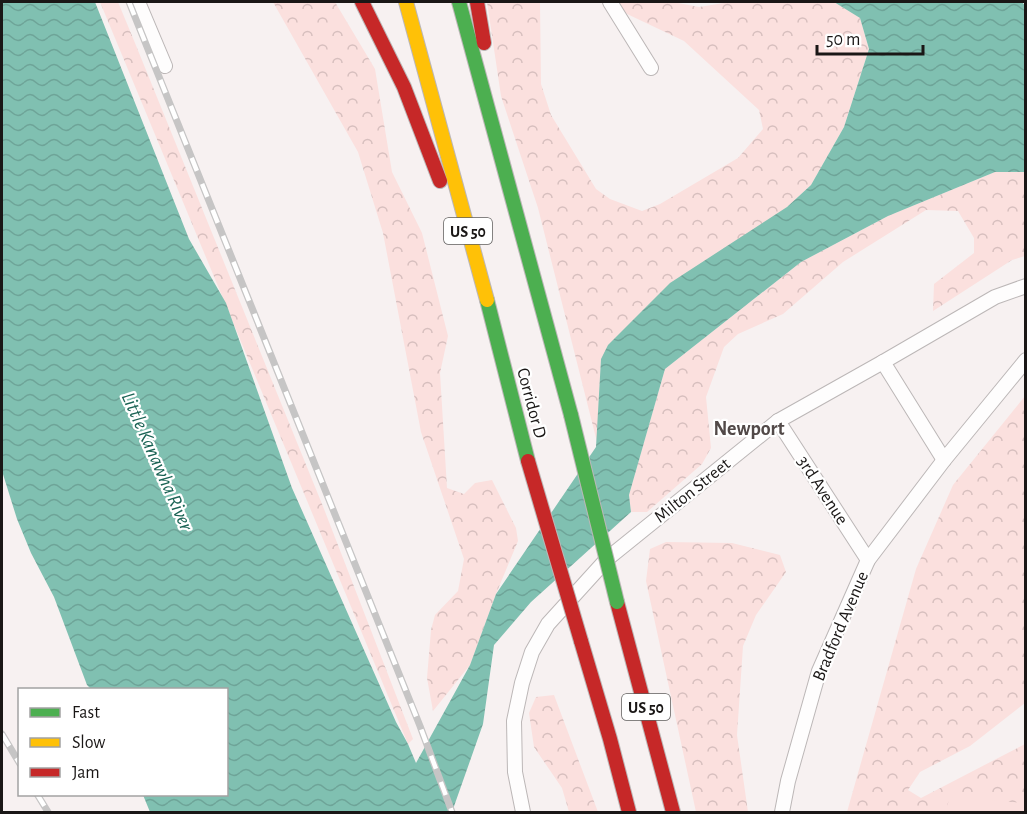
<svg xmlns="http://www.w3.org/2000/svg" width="1027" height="814" viewBox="0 0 1027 814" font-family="'Alegreya Sans',sans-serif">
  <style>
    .forest { fill: url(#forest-crowns) }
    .park { fill: #fbe0de }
    .water { fill: url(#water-waves) }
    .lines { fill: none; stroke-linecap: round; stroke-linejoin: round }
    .street-casing { stroke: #bcb7b7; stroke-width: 16 }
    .fast-casing { stroke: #bcb7b7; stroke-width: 16 }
    .slow-casing { stroke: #bcb7b7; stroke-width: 16 }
    .jam-casing { stroke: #bcb7b7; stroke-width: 16 }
    .street { stroke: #fefdfd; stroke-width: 14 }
    .fast { stroke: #4caf50; stroke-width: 14 }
    .slow { stroke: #ffc107; stroke-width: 14 }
    .jam { stroke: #c62828; stroke-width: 14 }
    .rail-casing { stroke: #c6c5c5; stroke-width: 7 }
    .rail { stroke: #fff; stroke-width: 4.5; stroke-dasharray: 14; stroke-linecap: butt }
    .fast-bridge-casing { stroke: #bcb7b7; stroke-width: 16; stroke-linecap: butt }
    .jam-bridge-casing { stroke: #bcb7b7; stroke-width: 16; stroke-linecap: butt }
    .fast-bridge { stroke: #4caf50; stroke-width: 14 }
    .jam-bridge { stroke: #c62828; stroke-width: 14 }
    .labels { text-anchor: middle; stroke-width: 4.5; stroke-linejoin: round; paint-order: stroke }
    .shield { fill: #fff; stroke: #5f5d5c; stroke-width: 1.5 }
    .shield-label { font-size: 16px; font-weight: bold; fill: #1a1716 }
    .street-label { font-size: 18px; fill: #1a1716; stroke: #fff }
    .neighbourhood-label { font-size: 20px; font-weight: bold; fill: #524948; stroke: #fff }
    .water-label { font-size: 20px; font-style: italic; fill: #1a6354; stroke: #fff }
  </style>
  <defs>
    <pattern id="forest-crowns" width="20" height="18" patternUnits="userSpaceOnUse" patternTransform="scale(1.5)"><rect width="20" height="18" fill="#fbe0de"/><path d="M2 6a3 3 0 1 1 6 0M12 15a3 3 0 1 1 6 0" fill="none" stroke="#d7bfbe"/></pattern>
    <pattern id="water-waves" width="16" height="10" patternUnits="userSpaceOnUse" patternTransform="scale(1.5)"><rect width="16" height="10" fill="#80c0b1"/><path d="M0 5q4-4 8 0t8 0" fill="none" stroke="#6ea498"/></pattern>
  </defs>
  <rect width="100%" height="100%" fill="#f7f1f1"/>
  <!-- forest -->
  <g class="forest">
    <path d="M100,2H118L135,43L324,509L413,739L408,744Z"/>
    <path d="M273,2H335L375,69L392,172L422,233L448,336L440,373L447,488L464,494L475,483L492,480L516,528L518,541L496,594L470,665L433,711L427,678L431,630L435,615L458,591L464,559L421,432L383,233L358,152Z"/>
    <path d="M487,2H540L541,84L551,115L596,189L610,199L642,211L660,204L738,158L763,129L759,110L684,41L625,13L614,2H673L699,7L730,2H834L860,18L869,49L844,127L811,185L787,207L601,359L597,442L538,208L501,96Z"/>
    <path d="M995,172H1025V256L1012,260L933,311L934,284L974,253V238L958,211L926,210L843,262L783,314L738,334L724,347L706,397L711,448L702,464L647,512H631L629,495L665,369L801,262L888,216Z"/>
    <path d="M1025,396V703L970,746L920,772L908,790L921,798L1025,744V812H847L916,569L953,485Z"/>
    <path d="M666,542L732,543L780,555L786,572L756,615L743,646L737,735L748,812H696L646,581L650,549Z"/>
    <path d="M554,695L598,812H569L562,788L534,747L529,713L536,697Z"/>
  </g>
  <!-- park -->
  <path class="park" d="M950,797L1025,803V812H945Z"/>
  <!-- water -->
  <path class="water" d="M2,2H95L189,239L226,303L292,488L396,722L408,744L416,763L470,665L496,594L596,447L601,359L608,345L670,283L787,207L811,185L844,127L869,49L860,18L834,2H1022L1026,7L1025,172H995L888,216L801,262L665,369L629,495L631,512L531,602L494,645L483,724L452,812H150L143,795L226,794V690L91,689L87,685L54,597L31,553L17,519L2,471Z"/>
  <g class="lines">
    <defs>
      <g id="street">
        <path d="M138,2L165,66"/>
        <path d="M610,2L651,68"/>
        <path d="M883,362L944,460"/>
        <path d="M778,421L868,560"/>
        <path d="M523,812L515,772L514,721L522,683L532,652L548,624L607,559L778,421L883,362L995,297L1026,286"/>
        <path d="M782,812L788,781L819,671L868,560L944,460L1026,360"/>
      </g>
      <g id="fast">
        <path d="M459,2L571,415"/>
        <path d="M487,300L528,461"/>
      </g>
      <path id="slow" d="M406,2L487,300"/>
      <g id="jam">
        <path d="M362,2L404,87L440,181"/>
        <path d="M477,2L484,43"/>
        <path d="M617,602L673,812"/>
        <path d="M581,641L610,739L629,812"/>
      </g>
    </defs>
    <!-- street casing -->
    <use href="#street" class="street-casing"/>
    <!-- fast casing -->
    <use href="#fast" class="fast-casing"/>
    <!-- slow casing -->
    <use href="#slow" class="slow-casing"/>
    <!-- jam casing -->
    <use href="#jam" class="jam-casing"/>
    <!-- street -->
    <use href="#street" class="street"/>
    <!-- fast -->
    <use href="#fast" class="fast"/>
    <!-- slow -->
    <use href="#slow" class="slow"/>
    <!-- jam -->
    <use href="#jam" class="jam"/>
    <defs>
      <g id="rail">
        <path d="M129,2L420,726L452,812"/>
        <path d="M2,734L20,764"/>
        <path d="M37,794L48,812"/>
      </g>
    </defs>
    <!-- rail casing -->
    <use href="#rail" class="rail-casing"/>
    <!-- rail -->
    <use href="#rail" class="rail"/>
    <defs>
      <path id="fast-bridge" d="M571,415L617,602"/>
      <path id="jam-bridge" d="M528,461L581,641"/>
    </defs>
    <!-- fast-bridge casing -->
    <use href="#fast-bridge" class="fast-bridge-casing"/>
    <!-- jam-bridge casing -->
    <use href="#jam-bridge" class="jam-bridge-casing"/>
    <!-- fast-bridge -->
    <use href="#fast-bridge" class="fast-bridge"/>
    <!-- jam-bridge -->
    <use href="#jam-bridge" class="jam-bridge"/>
  </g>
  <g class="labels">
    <!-- shield labels -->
    <g class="shield">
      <rect x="444" y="218" width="48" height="26" rx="4.5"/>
      <rect x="622" y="694" width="48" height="26" rx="4.5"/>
    </g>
    <g class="shield-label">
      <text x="468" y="237">US 50</text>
      <text x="646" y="713">US 50</text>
    </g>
    <!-- street labels -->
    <g class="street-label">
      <text transform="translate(532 403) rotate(75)" y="6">Corridor D</text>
      <text transform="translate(692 490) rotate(-39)" y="6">Milton Street</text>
      <text transform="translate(823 490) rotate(57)" y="6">3rd Avenue</text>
      <text transform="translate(840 626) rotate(-67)" y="6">Bradford Avenue</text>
    </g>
    <!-- neighbourhood labels -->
    <g class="neighbourhood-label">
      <text x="749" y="435">Newport</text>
    </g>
    <!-- water labels -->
    <g class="water-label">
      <text transform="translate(158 461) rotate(66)" y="7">Little Kanawha River</text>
    </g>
  </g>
  <!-- border -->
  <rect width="1027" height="814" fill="none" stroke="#1a1716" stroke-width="6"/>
  <!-- legend -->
  <rect x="18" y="688" width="210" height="108" fill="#ffffff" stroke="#a3a2a2" stroke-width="1.5"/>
  <rect x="30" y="708" width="30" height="9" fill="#4caf50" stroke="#a3a2a2" stroke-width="1.5"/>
  <text x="72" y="718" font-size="18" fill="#1a1716">Fast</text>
  <rect x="30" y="738" width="30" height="9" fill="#ffc107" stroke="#a3a2a2" stroke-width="1.5"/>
  <text x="72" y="748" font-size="18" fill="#1a1716">Slow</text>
  <rect x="30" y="768" width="30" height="9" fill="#c62828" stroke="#a3a2a2" stroke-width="1.5"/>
  <text x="72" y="778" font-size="18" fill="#1a1716">Jam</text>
  <!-- scale -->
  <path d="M817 45v9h106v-9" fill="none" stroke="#1a1716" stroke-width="3"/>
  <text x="826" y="45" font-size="18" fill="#1a1716" stroke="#ffffff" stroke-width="4.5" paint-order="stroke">50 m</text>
</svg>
